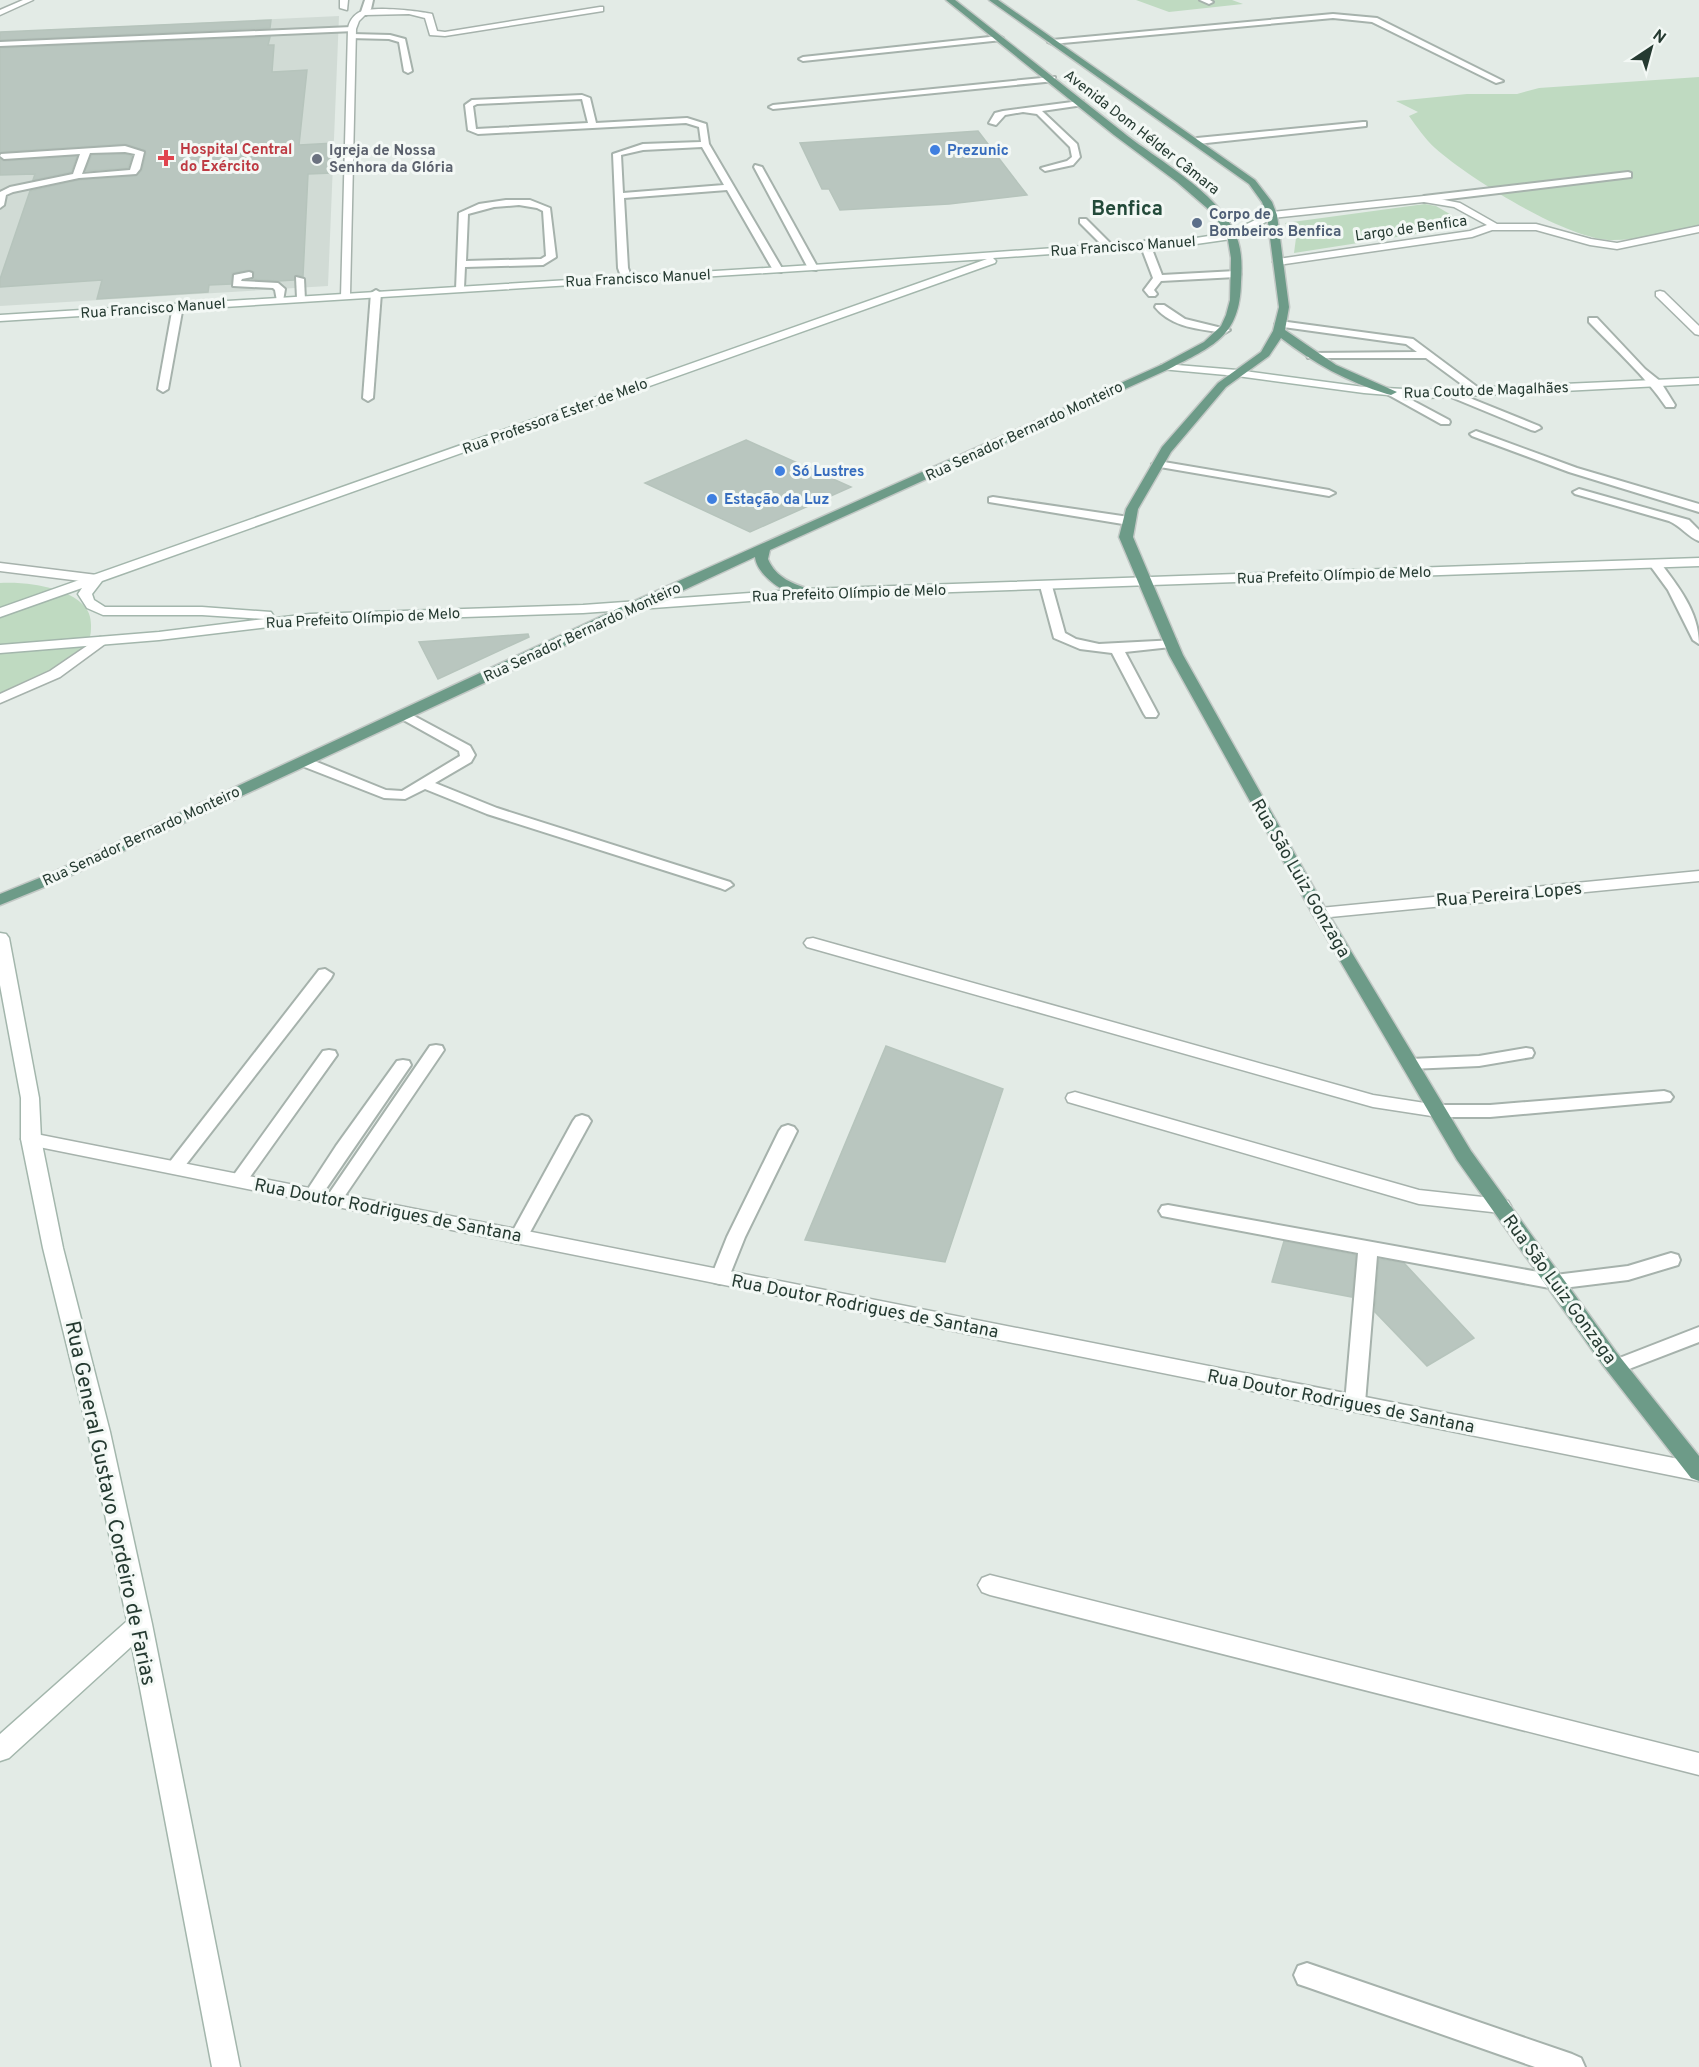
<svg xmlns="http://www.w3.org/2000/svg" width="1699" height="2067" viewBox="0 0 1699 2067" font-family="Overpass,sans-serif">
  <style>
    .built { fill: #d1dbd5 }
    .green { fill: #bfdac1 }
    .building { fill: #b9c6bf; stroke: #b6c4bc; stroke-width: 1.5 }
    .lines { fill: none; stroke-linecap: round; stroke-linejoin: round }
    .lane-casing { stroke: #a6b2ac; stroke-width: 4 }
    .street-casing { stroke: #a6b2ac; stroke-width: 3 }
    .secondary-casing { stroke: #a3b6ac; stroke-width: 3 }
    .primary-casing { stroke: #c2c8c5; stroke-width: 3 }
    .lane { fill: #fff; fill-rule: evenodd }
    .street { fill: #fff; fill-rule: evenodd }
    .secondary { fill: #fff; fill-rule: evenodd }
    .primary { fill: #6d9b88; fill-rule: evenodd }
    .shop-dot { fill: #3f7fe0; stroke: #f3f8f5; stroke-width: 2 }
    .health-dot { fill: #e0444e; stroke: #f3f8f5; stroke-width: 2 }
    .worship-dot { fill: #6b7280; stroke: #f3f8f5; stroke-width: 2 }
    .service-dot { fill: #5c6f8a; stroke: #f3f8f5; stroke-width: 2 }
    .labels { text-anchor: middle; stroke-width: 6; stroke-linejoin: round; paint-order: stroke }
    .far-street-label { font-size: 15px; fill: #253a31; stroke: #f3f8f5 }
    .far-health-label { font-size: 15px; font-weight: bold; fill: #be3a42; stroke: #f3f8f5; text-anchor: start }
    .far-worship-label { font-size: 15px; font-weight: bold; fill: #5b616d; stroke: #f3f8f5; text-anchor: start }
    .far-shop-label { font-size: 15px; font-weight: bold; fill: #366cbe; stroke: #f3f8f5; text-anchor: start }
    .far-service-label { font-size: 15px; font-weight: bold; fill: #4e5e75; stroke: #f3f8f5; text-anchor: start }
    .street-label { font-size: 18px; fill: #253a31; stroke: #f3f8f5 }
    .far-district-label { font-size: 20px; font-weight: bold; fill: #234a3a; stroke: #f3f8f5 }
    .near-street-label { font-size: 21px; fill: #253a31; stroke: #f3f8f5 }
  </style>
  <rect width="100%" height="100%" fill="#e3ebe6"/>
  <!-- built -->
  <path class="built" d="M339,16L328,286L0,306V32Z"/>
  <!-- green -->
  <g class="green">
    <path d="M1136,0H1232L1243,4L1169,12Z"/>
    <path d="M1699,77V228C1672,232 1639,240 1613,240C1567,240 1470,179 1435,148C1425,139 1417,127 1409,116L1418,112L1396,101L1467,94H1517L1539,88Z"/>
    <path d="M1425,204L1436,206L1465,223L1461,227L1294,253L1296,238L1285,223Z"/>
    <path d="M0,583C27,581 93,589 91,625C91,630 91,635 89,639C73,669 31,684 0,693Z"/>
  </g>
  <!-- building -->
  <g class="building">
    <path d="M271,20L270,28L0,40V32Z"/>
    <path d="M270,37L268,45H274L272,72L307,70L299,145L334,143L332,173L308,174L303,276L297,275L294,280L278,281L252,279L254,272L249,270L232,273L231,284L209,285L208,292L97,299L102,280L0,287V279L30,191L79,180L136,176L142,170L146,153L145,150L125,144L0,152V48Z"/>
    <path d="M978,131L1027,195L949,204L840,210L829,189H822L800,143Z"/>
    <path d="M125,154L132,156L128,168L85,171L92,155Z"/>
    <path d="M77,156L71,172L33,180L35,174L0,175V159L4,161Z"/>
    <path d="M746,440L851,487L750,532L645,483Z"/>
    <path d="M528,634L529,637L438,679L419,642Z"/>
    <path d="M886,1046L1003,1089L945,1262L805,1240Z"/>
    <path d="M1284,1241L1356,1255L1352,1297L1272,1282Z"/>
    <path d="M1379,1259L1404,1263L1474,1338L1427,1366L1375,1312Z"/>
  </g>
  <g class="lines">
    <defs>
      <g id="lane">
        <path d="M365,0H373L371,9L366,15H360Z"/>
        <path d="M1200,0H1210L1213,2L1209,4Z"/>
        <path d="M1333,14L1377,18L1503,81L1496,83L1372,22L1333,18L1052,44L1048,42L1052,40Z"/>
        <path d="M352,27L355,31L0,46V42Z"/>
        <path d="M352,34L390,35L405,39L412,71L408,73L404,71L399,42L389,39L349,38Z"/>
        <path d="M999,36L1003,38L1002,40L803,61L799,59L803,57Z"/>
        <path d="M1052,77H1055V81L773,109L769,107L773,105Z"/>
        <path d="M582,95L590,98L596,123L687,118L706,124L709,144L783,270L781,272L773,270L727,190L624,198L628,268L632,279L627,282L622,279L618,268L613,154L643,144L701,142L699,127L686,123L478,134L468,130L465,105L472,100ZM582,99L588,123L476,129L473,106L477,104ZM702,147L724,185L623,193L621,155L643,150Z"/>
        <path d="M1080,101H1083V105L1042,111L1077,144L1080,157L1073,165L1045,171L1041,168L1067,161L1072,157L1070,147L1037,114L1023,112L1005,115L996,125L989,123L995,113L1003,111Z"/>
        <path d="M1363,122H1366V126L1197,144L1193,141L1197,138Z"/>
        <path d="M125,146L144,152L140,169L136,174L79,178L13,192L6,195L4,205L0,208V192L10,187L73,174L80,154L4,159L0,156L1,154ZM125,152L135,154L130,170L82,174L90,153Z"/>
        <path d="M755,165L762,167L818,268L816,270L808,268L754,167Z"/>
        <path d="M1628,172L1631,173V177L1424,202L1420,199L1424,196Z"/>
        <path d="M506,200H530L550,208L556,257L543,265L465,267L464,288L456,290L459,213L479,204ZM519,205L537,208L543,211L546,256L541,259L466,261L468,214L494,207Z"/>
        <path d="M1080,219H1086L1112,245V249H1106L1080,223Z"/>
        <path d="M1145,241L1150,244L1162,275L1236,271L1241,274L1236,277L1161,281L1154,290L1157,294L1155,296H1149L1144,290L1153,278L1140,244Z"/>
        <path d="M249,272L252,273V277L242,279L241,281L278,283L285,289L283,301H277L275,290L273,288L233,286L234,275Z"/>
        <path d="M296,277L304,279L305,300L297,298Z"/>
        <path d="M376,290L381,293L373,398L368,401L363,398L371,293Z"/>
        <path d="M178,303L183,306L168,389L163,392L158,389L173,306Z"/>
        <path d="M1156,305H1164L1185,319L1230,330L1225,333C1200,329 1172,328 1155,307Z"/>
        <path d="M1589,318H1597L1645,369L1660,381L1675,405L1674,407H1666C1645,376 1616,350 1589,322Z"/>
        <path d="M1280,321L1413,339L1484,392L1483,394H1475L1426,358H1308L1307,356L1312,353L1417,352L1406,344L1276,326L1275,324Z"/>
        <path d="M1391,389L1449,420L1450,422L1449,424H1441L1387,394V390Z"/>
        <path d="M1450,390L1539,426L1541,428L1535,431L1531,430L1446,395V391Z"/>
        <path d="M1476,431L1577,468L1699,504V512L1569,472L1472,436L1470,434Z"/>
        <path d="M1158,461L1329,490L1335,493L1329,496L1154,466L1152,464Z"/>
        <path d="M1579,489L1689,520L1699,530V541C1688,537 1681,526 1669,521L1575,494L1573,492Z"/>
        <path d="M993,497L1129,517L1135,521L1129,525L989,502V498Z"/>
        <path d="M1655,560L1659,561C1678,586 1699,612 1699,644L1693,640L1668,590L1649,564Z"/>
        <path d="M1046,582L1052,586L1065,633L1076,639L1099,644L1176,640L1177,643L1176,646L1171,647L1125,652L1158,714L1156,717H1146L1144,714L1112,653L1080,649L1054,638L1040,586Z"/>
        <path d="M403,710L470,746L475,755L471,762L435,783L497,808L730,882L733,885L725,890L720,888L487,814L425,789L405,799L384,798L297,764L295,761L302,757L307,758L386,790L402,791L460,756L459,751L398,717L396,714Z"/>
        <path d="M325,969L333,974L331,978L181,1171H169L166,1167L169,1163L319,970Z"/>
        <path d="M436,1045L442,1046L444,1050L340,1203L334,1205L328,1203L325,1199L328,1195L430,1046Z"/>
        <path d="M1526,1048L1532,1049L1534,1053L1532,1057L1479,1066L1410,1069L1404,1068L1402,1064L1404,1060L1410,1059L1479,1056Z"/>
        <path d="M329,1050L335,1051L337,1055L245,1184L239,1186L233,1184L230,1180L233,1176L323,1051Z"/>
        <path d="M403,1060L409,1061L411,1065L319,1199L313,1201L307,1199L304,1195L336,1146L397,1061Z"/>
        <path d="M1664,1091L1670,1093L1673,1097L1670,1101L1490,1117H1438L1432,1115L1429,1111L1432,1107L1438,1105H1490Z"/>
        <path d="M582,1115L588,1117L591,1121L528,1236L525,1241L519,1243L513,1241L510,1236L573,1121L576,1117Z"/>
        <path d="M788,1125L794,1127L797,1131L745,1237L727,1282L720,1284L713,1282L711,1277L727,1237L779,1131L782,1127Z"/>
        <path d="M1168,1205L1555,1275L1628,1266L1671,1253L1678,1255L1680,1260L1678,1265L1628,1280L1555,1289L1377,1256L1365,1403L1362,1408L1355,1411L1348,1408L1345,1403L1358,1253L1162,1216L1159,1211L1162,1206Z"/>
        <path d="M1699,1327V1342L1616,1374L1609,1372L1606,1367L1609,1362Z"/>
        <path d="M1307,1963L1572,2054L1581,2058L1585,2067H1535L1307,1987L1298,1984L1294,1975L1298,1966Z"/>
      </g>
      <g id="street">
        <path d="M23,0H33L0,15V10Z"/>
        <path d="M340,0H348L347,10L340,8Z"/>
        <path d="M600,7H603V11L445,36L430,35L425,18L409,14L365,15L359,21L356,29L350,295L345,298L341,297L348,29C349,22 352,17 358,13C370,5 418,11 432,14L437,31L445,32Z"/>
        <path d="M1424,196L1460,203L1497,224H1536L1591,239L1617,243L1699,226V232L1617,249L1590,245L1536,230H1492L1472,237L1278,265L1273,262L1278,259L1470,231L1487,225L1454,207L1424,202L1272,218L1267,215L1272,212Z"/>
        <path d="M1660,291L1664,292L1699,326V335L1695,334L1656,296V292Z"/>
        <path d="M0,563L97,575L104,579L97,583L0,571Z"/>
        <path d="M100,637L105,638L107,641L105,644L60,677L0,703V694L50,671Z"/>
        <path d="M1699,871V881L1320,918L1312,913L1320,908Z"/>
        <path d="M813,938L1373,1095L1438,1105L1445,1107L1447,1111L1445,1115L1438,1117L1373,1107L807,947L804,943L807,939Z"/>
        <path d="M1075,1092L1419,1190L1501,1199L1508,1201L1511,1206L1508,1211L1501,1213L1419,1204L1068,1102L1066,1098L1068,1094Z"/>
        <path d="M31,1133L1699,1463V1481L24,1144L21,1139L24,1134Z"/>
        <path d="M990,1575L1699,1753V1775L990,1595L982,1592L978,1585L982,1578Z"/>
      </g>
      <g id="secondary">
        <path d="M1272,212L1277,215L1276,217L1231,239L1196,244L993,258L996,261L995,263L102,581L92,594L94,600L105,607H202L271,612L273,615L267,619L310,614L583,605L807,589L1699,558V566L807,597L583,613L310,622L159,640L0,653V645L159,632L265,619L202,615H103L87,608L78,594L82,588L0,617V608L987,259L0,321V315L813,265L1196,238L1228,233Z"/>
        <path d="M1165,364L1237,370L1364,387L1425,390L1699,378V384L1425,398L1364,393L1237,376L1161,369V365Z"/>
        <path d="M0,933L6,934L9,938L39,1098L41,1139L63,1248L110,1432L152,1624L240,2067H212L132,1646L9,1758L0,1761V1734L127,1621L88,1432L43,1248L21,1139V1098L0,985Z"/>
      </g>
      <g id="primary">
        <path d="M946,0H955C1010,43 1065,87 1120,130C1156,160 1224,194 1238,241C1242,254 1242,268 1241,282C1240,337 1213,346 1169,369L770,550L768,559C776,578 793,584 812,590L814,593L812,596C792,601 757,577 755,557L59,881L0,905V894L47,875L634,601L1161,365L1204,342L1221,326L1226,315L1230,300L1231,258L1228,240L1218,221L1207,208L1177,182L1114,135Z"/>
        <path d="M989,0H998L1255,180L1272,202L1277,215L1289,307L1285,330L1336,365L1397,392L1391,395L1387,394C1348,382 1313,363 1281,338L1269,356L1226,387L1171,452L1138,509L1133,537L1183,655L1328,913L1471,1151L1616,1352L1699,1456V1481L1691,1478L1602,1364L1457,1160L1312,913L1169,655L1119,537L1126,509L1162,447L1218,383L1261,352L1273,331L1279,307L1267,215L1262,202L1249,184Z"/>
      </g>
    </defs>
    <!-- lane casing -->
    <use href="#lane" class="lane-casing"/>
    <!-- street casing -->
    <use href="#street" class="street-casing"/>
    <!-- secondary casing -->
    <use href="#secondary" class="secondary-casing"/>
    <!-- primary casing -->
    <use href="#primary" class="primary-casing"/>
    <!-- lane -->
    <use href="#lane" class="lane"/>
    <!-- street -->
    <use href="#street" class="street"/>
    <!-- secondary -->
    <use href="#secondary" class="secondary"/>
    <!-- primary -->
    <use href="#primary" class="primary"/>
  </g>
  <!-- markers -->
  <g class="shop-dot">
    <circle cx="935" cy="150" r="6"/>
    <circle cx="780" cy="471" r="6"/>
    <circle cx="712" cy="499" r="6"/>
  </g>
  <path class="health-dot" d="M163 149h6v6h6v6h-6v6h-6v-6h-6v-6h6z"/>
  <circle class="worship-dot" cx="317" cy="159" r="6"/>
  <circle class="service-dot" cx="1197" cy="223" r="6"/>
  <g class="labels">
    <!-- far-street labels -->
    <g class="far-street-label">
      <text transform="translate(1142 132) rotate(38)" y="5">Avenida Dom Hélder Câmara</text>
      <text transform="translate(1411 228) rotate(-8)" y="5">Largo de Benfica</text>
      <text transform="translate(1123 246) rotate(-4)" y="5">Rua Francisco Manuel</text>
      <text transform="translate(638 278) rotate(-3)" y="5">Rua Francisco Manuel</text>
      <text transform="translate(153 308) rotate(-4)" y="5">Rua Francisco Manuel</text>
      <text transform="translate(1486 390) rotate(-2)" y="5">Rua Couto de Magalhães</text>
      <text transform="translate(555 416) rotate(-20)" y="5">Rua Professora Ester de Melo</text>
      <text transform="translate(1024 431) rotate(-25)" y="5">Rua Senador Bernardo Monteiro</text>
      <text transform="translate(1334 575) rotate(-2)" y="5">Rua Prefeito Olímpio de Melo</text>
      <text transform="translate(849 593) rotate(-2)" y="5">Rua Prefeito Olímpio de Melo</text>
      <text transform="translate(363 618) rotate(-3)" y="5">Rua Prefeito Olímpio de Melo</text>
      <text transform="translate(582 632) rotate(-25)" y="5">Rua Senador Bernardo Monteiro</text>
      <text transform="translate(141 836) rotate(-25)" y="5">Rua Senador Bernardo Monteiro</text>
    </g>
    <!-- far-health labels -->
    <g class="far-health-label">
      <text x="180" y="154">Hospital Central<tspan x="180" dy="17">do Exército</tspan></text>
    </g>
    <!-- far-worship labels -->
    <g class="far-worship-label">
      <text x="329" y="155">Igreja de Nossa<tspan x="329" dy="17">Senhora da Glória</tspan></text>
    </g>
    <!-- far-shop labels -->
    <g class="far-shop-label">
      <text x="947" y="155">Prezunic</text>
      <text x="792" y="476">Só Lustres</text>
      <text x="724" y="504">Estação da Luz</text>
    </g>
    <!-- far-service labels -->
    <g class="far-service-label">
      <text x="1209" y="219">Corpo de<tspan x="1209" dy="17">Bombeiros Benfica</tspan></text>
    </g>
    <!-- street labels -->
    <g class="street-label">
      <text transform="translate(1301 878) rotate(60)" y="6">Rua São Luiz Gonzaga</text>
      <text transform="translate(1509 894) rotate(-5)" y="6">Rua Pereira Lopes</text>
      <text transform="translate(388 1210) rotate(11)" y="6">Rua Doutor Rodrigues de Santana</text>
      <text transform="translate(1560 1289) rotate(54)" y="6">Rua São Luiz Gonzaga</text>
      <text transform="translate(865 1306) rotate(11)" y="6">Rua Doutor Rodrigues de Santana</text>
      <text transform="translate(1341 1401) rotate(11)" y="6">Rua Doutor Rodrigues de Santana</text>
    </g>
    <!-- far-district labels -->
    <g class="far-district-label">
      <text x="1127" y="215">Benfica</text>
    </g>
    <!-- near-street labels -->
    <g class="near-street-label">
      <text transform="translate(111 1503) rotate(78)" y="7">Rua General Gustavo Cordeiro de Farias</text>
    </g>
  </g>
  <!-- north arrow -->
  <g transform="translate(1651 48) rotate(36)" stroke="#f3f8f5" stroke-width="4.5" paint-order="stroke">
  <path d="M0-4.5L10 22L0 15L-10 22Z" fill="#253a31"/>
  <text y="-9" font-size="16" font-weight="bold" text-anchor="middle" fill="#253a31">N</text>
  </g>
</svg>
